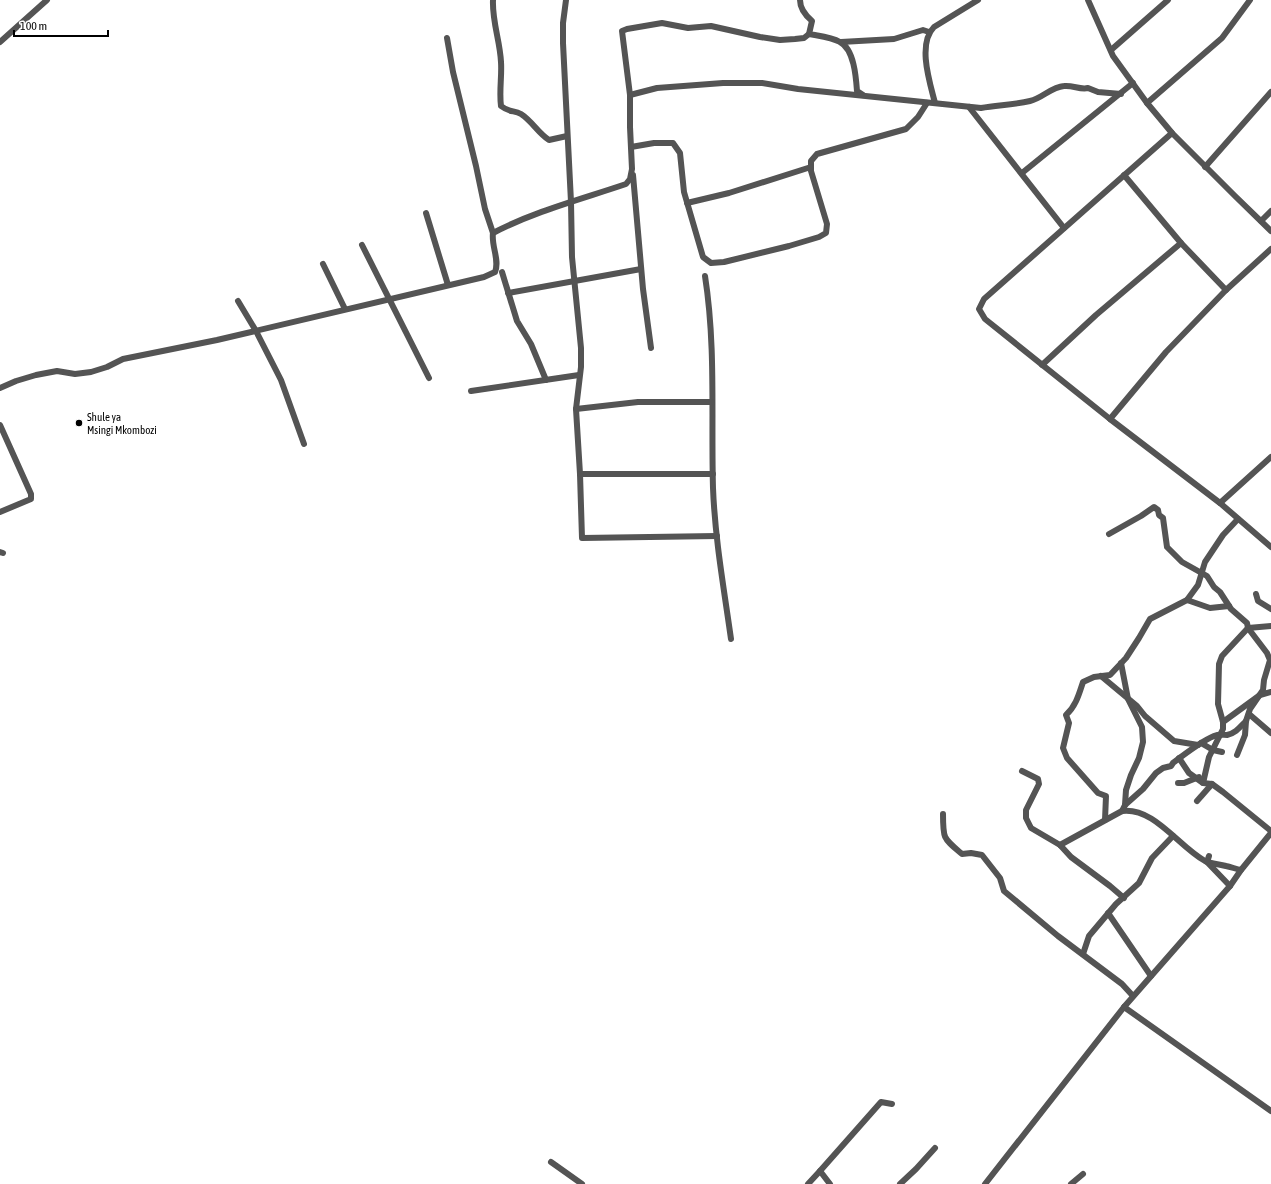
<svg xmlns="http://www.w3.org/2000/svg" width="1271" height="1184" viewBox="0 0 1271 1184" font-family="'Asap Condensed',sans-serif">
  <style>
    .lines { fill: none; stroke-linecap: round; stroke-linejoin: round }
    .street { stroke: #545454; stroke-width: 6 }
    .poi-dot { fill: #000; stroke: #fff; stroke-width: 1.5 }
    .labels { text-anchor: middle; stroke-width: 4; stroke-linejoin: round; paint-order: stroke }
    .poi-label { font-size: 11px; fill: #000; stroke: #fff; text-anchor: start }
  </style>
  <rect width="100%" height="100%" fill="#fff"/>
  <g class="lines">
    <!-- street -->
    <g class="street">
      <path d="M493,0C492,21 500,41 501,62C502,77 499,91 501,106C510,113 514,110 521,114C532,121 538,133 549,140L567,136"/>
      <path d="M566,0L563,23V43L571,202L572,257L581,348V367L576,409L580,474L582,538L717,536"/>
      <path d="M800,0C800,9 805,15 812,21L809,34C819,36 831,37 840,42C854,49 856,77 857,91L863,95"/>
      <path d="M1088,0L1113,56L1147,103L1172,133L1235,196L1271,231"/>
      <path d="M447,38L453,72L476,166L485,209L493,233"/>
      <path d="M0,42L47,0"/>
      <path d="M841,42L894,39L923,30L929,32"/>
      <path d="M1111,50L1168,0"/>
      <path d="M630,95L622,31L627,29L662,23L688,28L711,26L760,37L780,40L795,39L804,38L809,34"/>
      <path d="M935,103C930,83 917,44 934,27L978,0"/>
      <path d="M1147,103L1222,38L1250,0"/>
      <path d="M969,107L1064,228"/>
      <path d="M1172,133L984,299L979,309L985,319L1110,419L1220,503L1271,457"/>
      <path d="M631,147L654,143H673L680,153L684,192L703,257L711,263L724,262L789,246L819,237L826,233L827,224L811,171V161L817,154L906,129L918,117L927,103"/>
      <path d="M1205,167L1271,92"/>
      <path d="M1022,173L1133,83"/>
      <path d="M633,175L643,289L651,348"/>
      <path d="M1124,175L1181,243L1226,290"/>
      <path d="M687,203L729,193L811,167"/>
      <path d="M426,213L448,285"/>
      <path d="M1261,221L1271,211"/>
      <path d="M362,245L429,378"/>
      <path d="M323,264L345,309"/>
      <path d="M502,272L517,321L531,344L546,380"/>
      <path d="M705,276C716,346 711,417 713,488C715,539 724,589 731,639"/>
      <path d="M508,293L641,269"/>
      <path d="M238,301L256,331L281,380L304,444"/>
      <path d="M1042,365L1096,315L1181,243"/>
      <path d="M0,388L16,381L36,375L57,371L75,374L91,372L107,367L123,359L217,340L484,277L495,272C500,260 491,246 493,233C535,211 582,199 626,184L630,179L632,169L630,127V95L657,88L723,83H762L798,89L981,108C997,105 1014,105 1030,101C1043,98 1051,87 1064,86C1073,85 1080,90 1088,88L1098,92L1121,94"/>
      <path d="M471,391L579,375"/>
      <path d="M576,409L638,402H712"/>
      <path d="M1110,419L1166,352L1226,290L1271,249"/>
      <path d="M0,425L31,494V499L0,512"/>
      <path d="M580,474H713"/>
      <path d="M1220,503L1271,547"/>
      <path d="M1109,534L1141,516L1154,507L1158,510L1159,515L1163,518L1167,547L1182,562L1207,576L1214,587L1220,592L1231,609L1247,623L1248,628L1267,653L1270,660L1264,680L1263,690L1250,709L1246,721L1245,735L1237,755"/>
      <path d="M0,552L3,553"/>
      <path d="M1256,594L1258,601L1271,609"/>
      <path d="M1187,600L1210,608L1229,606"/>
      <path d="M1121,663L1128,699L1142,727L1143,742L1139,758L1131,775L1126,790L1125,805"/>
      <path d="M1101,676L1137,706L1145,716L1174,741L1198,745"/>
      <path d="M1249,714L1271,733"/>
      <path d="M1223,722L1260,695L1271,692"/>
      <path d="M1201,743L1213,750L1222,752"/>
      <path d="M1179,758L1189,773L1203,783L1212,784L1223,792L1271,831"/>
      <path d="M1022,771L1038,779L1039,784L1026,810V818L1031,828L1060,845L1071,857L1110,886L1124,898"/>
      <path d="M1178,783H1184L1199,777"/>
      <path d="M1203,783L1209,757L1223,729V722L1218,704L1219,664L1222,656L1248,628L1271,626"/>
      <path d="M1197,801L1212,784"/>
      <path d="M1122,811L1125,805L1143,789L1156,773L1163,768L1171,766L1173,763C1186,753 1200,742 1214,736C1219,734 1223,735 1227,735C1236,733 1240,727 1246,721"/>
      <path d="M943,814C943,839 943,838 962,854L971,853L982,855L1000,878L1004,891L1058,936L1122,984L1133,996"/>
      <path d="M1105,820L1106,796L1098,793L1067,758L1063,748L1069,723L1066,715C1076,706 1079,694 1083,682L1094,677L1110,675L1126,658L1139,638L1150,619L1187,600L1198,585L1205,562L1223,535L1238,519"/>
      <path d="M1060,845L1122,811C1154,807 1178,846 1205,861C1211,864 1219,864 1226,866C1231,867 1236,869 1241,870"/>
      <path d="M1209,856L1207,862L1230,886"/>
      <path d="M1108,913L1151,976"/>
      <path d="M1083,954L1089,936L1116,904L1139,883L1152,858L1173,836"/>
      <path d="M1124,1007L1271,1111"/>
      <path d="M551,1162L582,1184"/>
      <path d="M820,1171L881,1102L892,1104"/>
      <path d="M808,1184L820,1171L830,1184"/>
      <path d="M900,1184L916,1169L935,1148"/>
      <path d="M985,1184L1124,1007L1230,886L1241,870L1271,833"/>
      <path d="M1071,1184L1083,1174"/>
    </g>
  </g>
  <!-- markers -->
  <circle class="poi-dot" cx="79" cy="423" r="4"/>
  <g class="labels">
    <!-- poi labels -->
    <g class="poi-label">
      <text x="87" y="421">Shule ya<tspan x="87" dy="13">Msingi Mkombozi</tspan></text>
    </g>
  </g>
  <!-- scale -->
  <path d="M14 30v6h94v-6" fill="none" stroke="#000000" stroke-width="2"/>
  <text x="20" y="30" font-size="12" fill="#000000" stroke="#ffffff" stroke-width="3" paint-order="stroke">100 m</text>
</svg>
